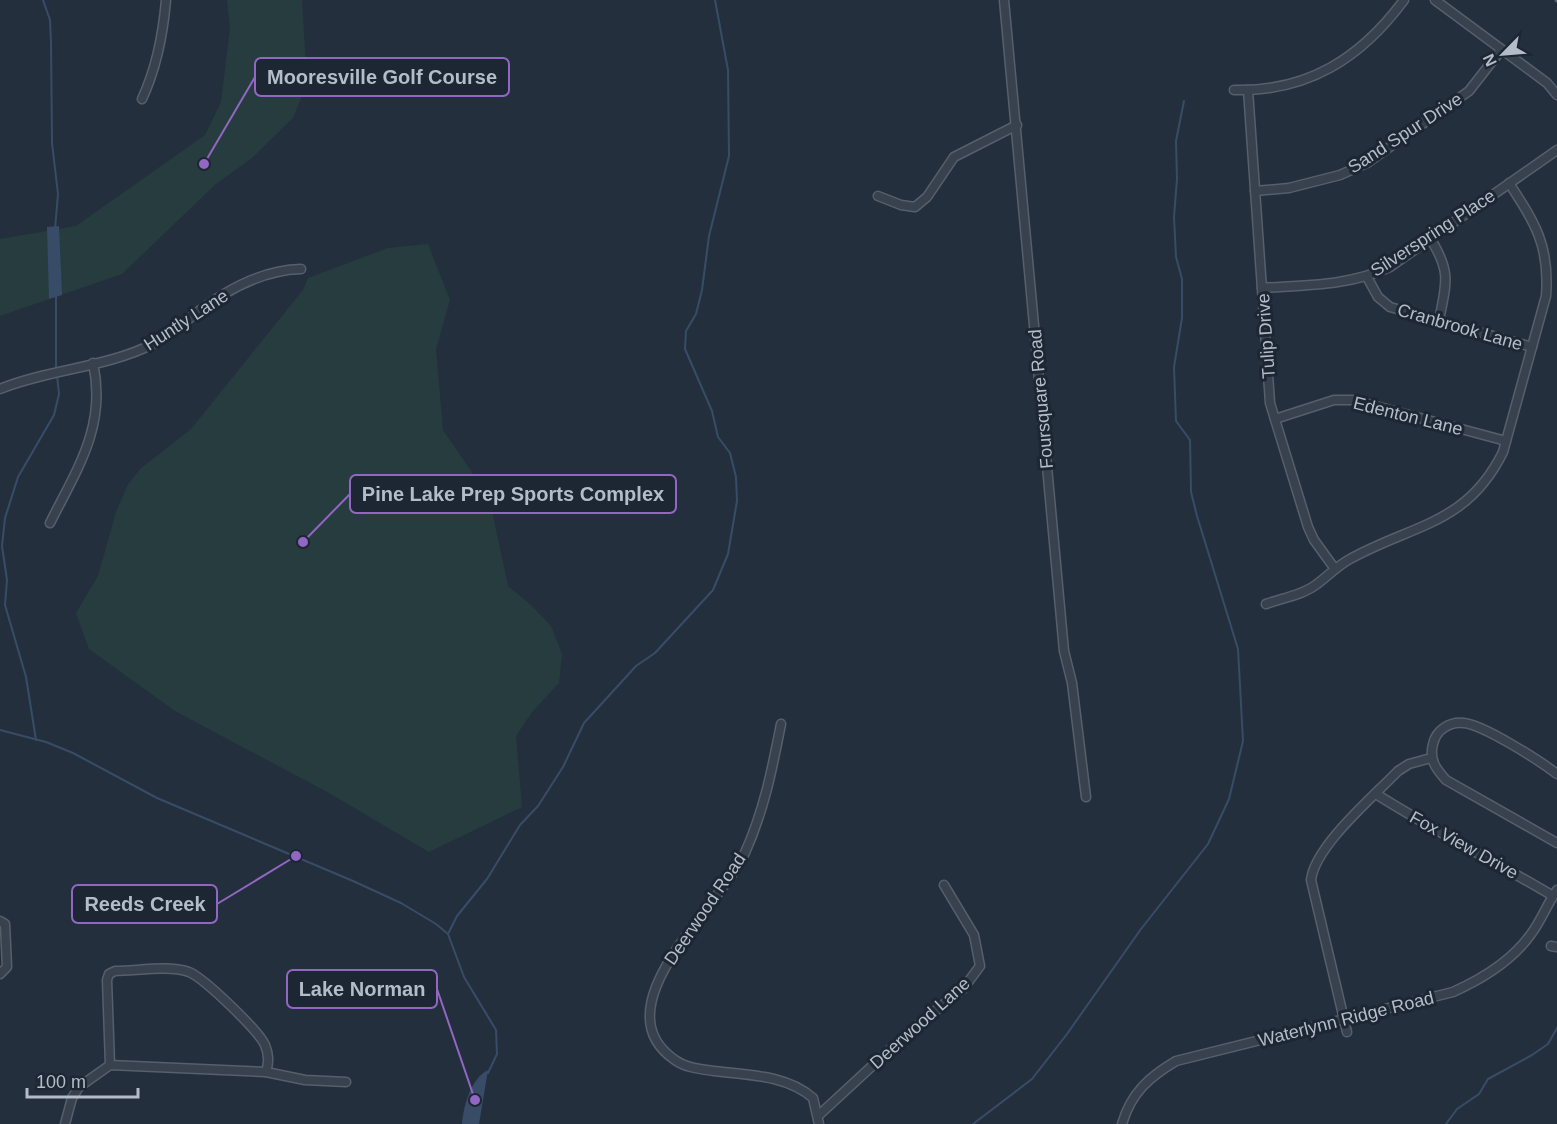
<svg xmlns="http://www.w3.org/2000/svg" width="1557" height="1124" viewBox="0 0 1557 1124" font-family="Arial,sans-serif">
  <style>
    .green { fill: #263c3f }
    .water { fill: #394c67 }
    .lines { fill: none; stroke-linecap: round; stroke-linejoin: round }
    .stream { stroke: #394c67; stroke-width: 2 }
    .minor-casing { stroke: #565f6c; stroke-width: 11 }
    .minor { stroke: #38414e; stroke-width: 8 }
    .rail { stroke: #5a6575; stroke-width: 2; stroke-dasharray: 6 6; stroke-linecap: butt }
    .labels { text-anchor: middle; stroke-width: 6; stroke-linejoin: round; paint-order: stroke }
    .street-label { font-size: 18px; fill: #b4bcc9; stroke: #1d2633 }
    .leader { fill: none; stroke: #9266c3; stroke-width: 2 }
    .callout-dot { fill: #9266c3; stroke: #1d2633; stroke-width: 2 }
    .callout { fill: #1d2633; stroke: #9266c3; stroke-width: 2 }
    .callout-label { font-size: 20px; text-anchor: middle; font-weight: bold; fill: #b4bcc9 }
  </style>
  <rect width="100%" height="100%" fill="#242f3e"/>
  <!-- green -->
  <g class="green">
    <path d="M227,0H302L307,84L293,118L252,158L216,184L122,274L0,316V239L76,226L205,135L221,102L230,28Z"/>
    <path d="M428,244L450,300L436,349L443,430L489,497L508,586L531,605L551,626L562,654L559,683L532,712L516,736L522,807L429,852L329,793L175,711L89,649L76,613L98,576L116,512L127,486L140,469L191,429L303,290L308,278L388,248Z"/>
  </g>
  <!-- water -->
  <g class="water">
    <path d="M59,226L62,295L49,299L47,227Z"/>
    <path d="M488,1070L479,1124H462C463,1107 471,1078 488,1070Z"/>
  </g>
  <g class="lines">
    <!-- stream -->
    <g class="stream">
      <path d="M43,0L50,20L51,43L52,143L58,194L55,229"/>
      <path d="M56,294V369"/>
      <path d="M0,730L46,742L73,753L157,798L353,881L401,903L436,924L448,934L464,977L496,1030L497,1054L488,1073"/>
      <path d="M36,740L26,677L5,605L7,580L2,546L5,518L18,477L54,415L59,394L57,375"/>
      <path d="M448,934L457,916L487,879L520,825L538,806L563,767L584,723L636,666L655,653L713,590L728,554L737,501L736,477L730,453L718,437L712,411L685,349L686,331L696,314L702,290L709,236L729,156L728,70L715,0"/>
      <path d="M973,1124L1032,1079L1067,1034L1141,929L1208,844L1229,799L1243,741L1238,649L1197,516L1191,492L1190,440L1176,421L1174,367L1182,318V279L1176,257L1174,217L1177,179L1176,141L1184,101"/>
      <path d="M1446,1124L1457,1109L1479,1094L1488,1079L1532,1055L1548,1044L1557,1028"/>
    </g>
    <defs>
      <g id="minor">
        <path d="M1004,0L1064,651L1072,683L1086,797"/>
        <path d="M1435,0L1547,83L1557,95"/>
        <path d="M1234,90C1308,92 1361,58 1404,0"/>
        <path d="M1248,90L1270,403L1308,527L1314,540L1335,569"/>
        <path d="M142,99C157,67 163,35 166,0"/>
        <path d="M1255,191L1289,188L1340,175L1367,163L1469,91L1501,50"/>
        <path d="M878,196L901,205L915,207L927,197L954,157L1017,125"/>
        <path d="M1430,238C1452,273 1446,283 1439,321"/>
        <path d="M1367,277L1378,297L1390,307L1532,347"/>
        <path d="M1262,288C1306,285 1349,286 1390,267L1557,150"/>
        <path d="M0,389C49,369 105,368 153,344C167,337 178,327 190,318C221,293 261,270 301,269"/>
        <path d="M1275,419L1334,400H1353L1506,441"/>
        <path d="M50,523C77,469 107,426 93,363"/>
        <path d="M1266,604C1282,598 1303,595 1317,584C1328,576 1337,566 1350,559C1413,524 1467,525 1503,452L1546,296C1550,246 1535,223 1509,183"/>
        <path d="M781,724C772,770 764,811 744,855C720,906 598,1007 675,1060C686,1068 701,1069 714,1071C748,1075 787,1075 813,1098L819,1124"/>
        <path d="M1557,774C1540,761 1484,725 1464,723C1450,721 1436,730 1433,744C1429,760 1436,769 1446,780L1557,843"/>
        <path d="M1376,794C1433,830 1494,861 1553,896"/>
        <path d="M0,921L5,924L7,967L0,974"/>
        <path d="M1551,946L1557,947"/>
        <path d="M1347,1032L1311,880C1315,846 1373,797 1398,771L1409,764L1431,758"/>
        <path d="M266,1072L305,1080L346,1082"/>
        <path d="M819,1115L910,1031L963,989L980,966L974,935L944,885"/>
        <path d="M65,1124L72,1098L79,1087L110,1065L266,1072C269,1062 269,1055 265,1045C258,1030 204,978 189,972C167,965 137,971 115,971L109,974L107,980L110,1065"/>
        <path d="M1122,1124C1131,1093 1149,1077 1176,1061L1453,992C1482,979 1512,961 1531,934C1541,921 1547,904 1557,890"/>
      </g>
    </defs>
    <!-- minor casing -->
    <use href="#minor" class="minor-casing"/>
    <!-- minor -->
    <use href="#minor" class="minor"/>
    <!-- rail -->
    <path class="rail" d="M1555,0L1557,2"/>
  </g>
  <g class="labels">
    <!-- street labels -->
    <g class="street-label">
      <text transform="translate(1405 133) rotate(-33)" y="6">Sand Spur Drive</text>
      <text transform="translate(1433 233) rotate(-33)" y="6">Silverspring Place</text>
      <text transform="translate(186 320) rotate(-33)" y="6">Huntly Lane</text>
      <text transform="translate(1460 327) rotate(16)" y="6">Cranbrook Lane</text>
      <text transform="translate(1266 336) rotate(-94)" y="6">Tulip Drive</text>
      <text transform="translate(1041 399) rotate(-95)" y="6">Foursquare Road</text>
      <text transform="translate(1408 416) rotate(14)" y="6">Edenton Lane</text>
      <text transform="translate(1464 845) rotate(29)" y="6">Fox View Drive</text>
      <text transform="translate(705 909) rotate(-56)" y="6">Deerwood Road</text>
      <text transform="translate(1346 1019) rotate(-14)" y="6">Waterlynn Ridge Road</text>
      <text transform="translate(920 1023) rotate(-42)" y="6">Deerwood Lane</text>
    </g>
  </g>
  <!-- callouts -->
  <path class="leader" d="M204 164L255 77M303 542L350 494M296 856L217 904M475 1100L437 989"/>
  <g class="callout-dot">
    <circle cx="204" cy="164" r="6"/>
    <circle cx="303" cy="542" r="6"/>
    <circle cx="296" cy="856" r="6"/>
    <circle cx="475" cy="1100" r="6"/>
  </g>
  <g class="callout">
    <rect x="255" y="58" width="254" height="38" rx="6"/>
    <rect x="350" y="475" width="326" height="38" rx="6"/>
    <rect x="72" y="885" width="145" height="38" rx="6"/>
    <rect x="287" y="970" width="150" height="38" rx="6"/>
  </g>
  <g class="callout-label">
    <text x="382" y="84">Mooresville Golf Course</text>
    <text x="513" y="501">Pine Lake Prep Sports Complex</text>
    <text x="145" y="911">Reeds Creek</text>
    <text x="362" y="996">Lake Norman</text>
  </g>
  <!-- north arrow -->
  <g transform="translate(1503 54) rotate(245)" stroke="#1d2633" stroke-width="4.5" paint-order="stroke">
  <path d="M0-4.5L10 22L0 15L-10 22Z" fill="#b4bcc9"/>
  <text y="-9" font-size="16" font-weight="bold" text-anchor="middle" fill="#b4bcc9">N</text>
  </g>
  <!-- scale -->
  <path d="M27 1088v9h111v-9" fill="none" stroke="#b4bcc9" stroke-width="3"/>
  <text x="36" y="1088" font-size="18" fill="#b4bcc9" stroke="#1d2633" stroke-width="4.5" paint-order="stroke">100 m</text>
</svg>
